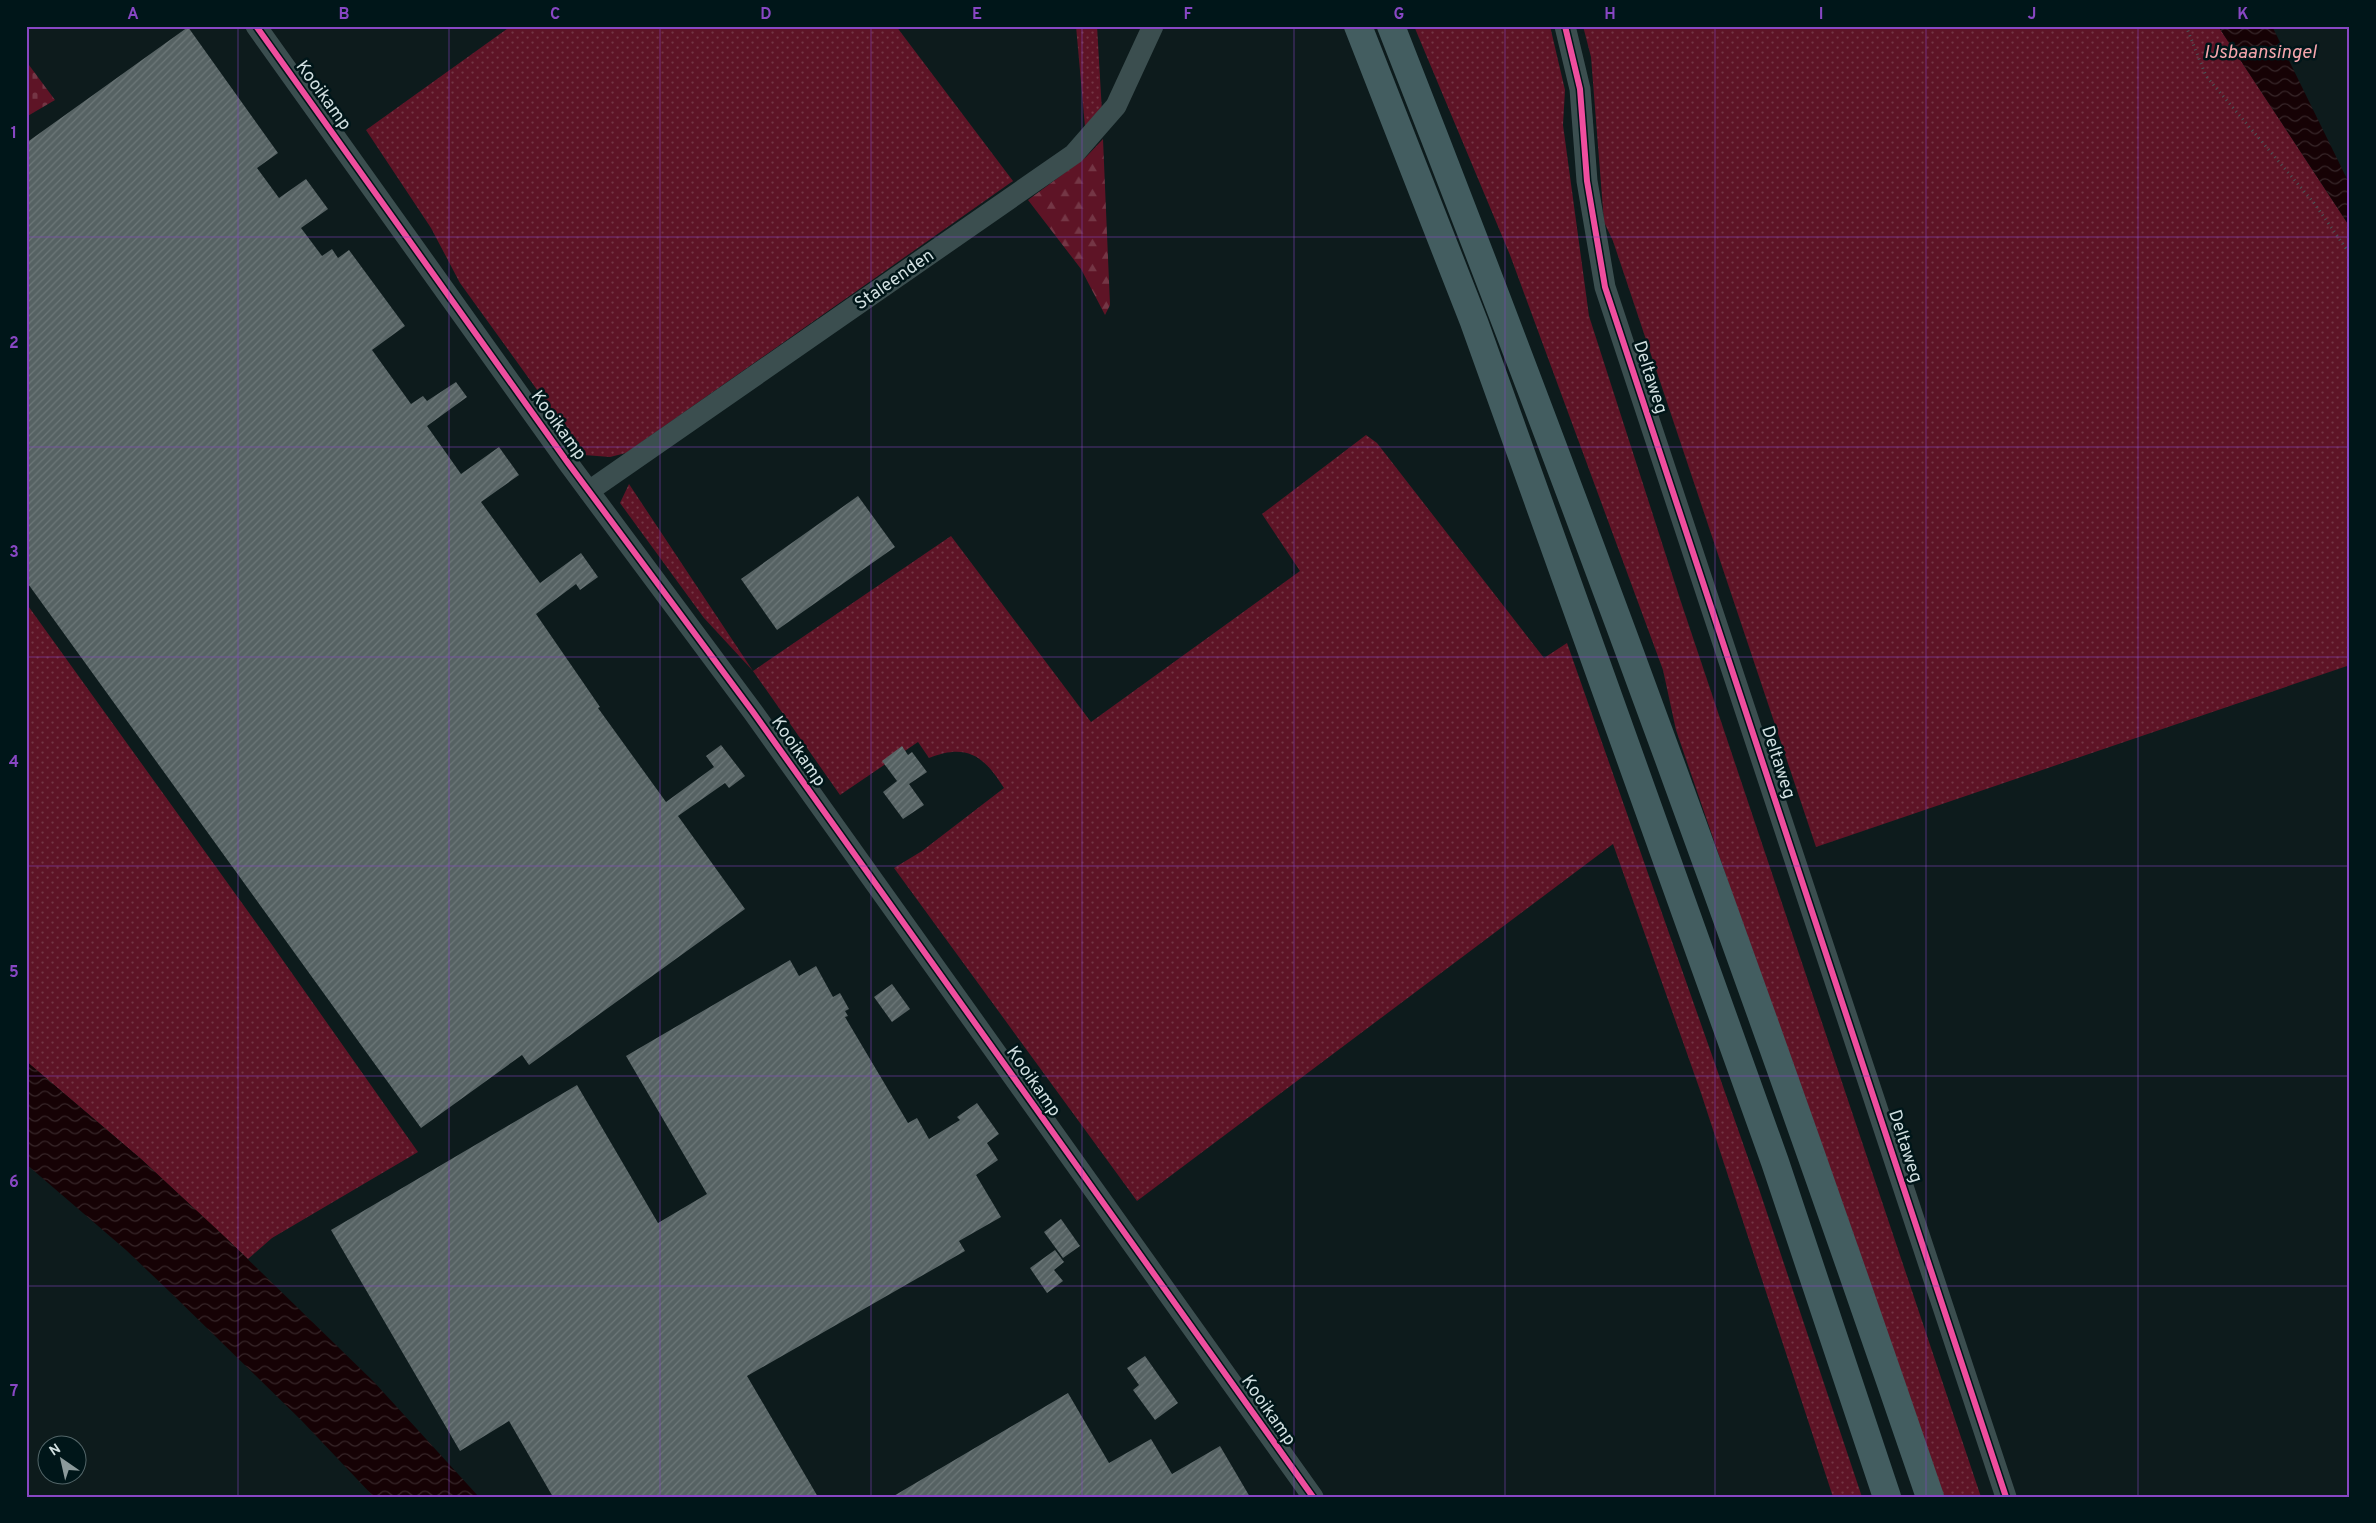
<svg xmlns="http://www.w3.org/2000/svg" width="2376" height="1523" viewBox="0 0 2376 1523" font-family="Overpass,sans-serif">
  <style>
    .grass { fill: url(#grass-dots) }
    .forest { fill: url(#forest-firs) }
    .cemetery { fill: url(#cemetery-stones) }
    .water { fill: url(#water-waves) }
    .building { fill: url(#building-hatch) }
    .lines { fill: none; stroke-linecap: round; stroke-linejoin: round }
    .path { stroke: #485658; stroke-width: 3; stroke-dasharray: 1 4; stroke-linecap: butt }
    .minor { stroke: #3b4e4f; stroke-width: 21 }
    .highway { stroke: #435d60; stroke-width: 28 }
    .cycleway-casing { stroke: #001619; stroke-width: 9 }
    .cycleway { stroke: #ef4d9e; stroke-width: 6 }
    .grid { fill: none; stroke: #8847c4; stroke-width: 1; stroke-opacity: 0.55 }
    .labels { text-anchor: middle; stroke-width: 5; stroke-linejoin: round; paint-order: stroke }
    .street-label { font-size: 18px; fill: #d0dfe0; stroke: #001619 }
    .water-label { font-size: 19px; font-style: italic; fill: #f6a5ac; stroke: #001619 }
    .neatline { fill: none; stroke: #8847c4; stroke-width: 2 }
    .grid-label { font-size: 16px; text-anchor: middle; font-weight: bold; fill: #8847c4 }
  </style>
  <defs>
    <pattern id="grass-dots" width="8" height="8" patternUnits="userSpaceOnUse" patternTransform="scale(1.25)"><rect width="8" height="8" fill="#5e1426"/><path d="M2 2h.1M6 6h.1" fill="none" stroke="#743645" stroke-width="1.8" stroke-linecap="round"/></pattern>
    <pattern id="forest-firs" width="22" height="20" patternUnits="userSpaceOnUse" patternTransform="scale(1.25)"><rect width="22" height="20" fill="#5e1426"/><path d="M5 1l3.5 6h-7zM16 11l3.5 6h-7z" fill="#743645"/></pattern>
    <pattern id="cemetery-stones" width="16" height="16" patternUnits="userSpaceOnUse" patternTransform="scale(1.25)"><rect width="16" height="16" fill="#5e1426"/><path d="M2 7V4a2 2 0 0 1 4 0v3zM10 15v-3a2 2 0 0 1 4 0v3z" fill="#743645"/></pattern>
    <pattern id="water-waves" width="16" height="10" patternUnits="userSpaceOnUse" patternTransform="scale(1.25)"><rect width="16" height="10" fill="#160205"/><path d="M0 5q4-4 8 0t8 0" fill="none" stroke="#372629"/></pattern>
    <pattern id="building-hatch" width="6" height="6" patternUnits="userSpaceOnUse" patternTransform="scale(1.25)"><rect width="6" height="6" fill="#566263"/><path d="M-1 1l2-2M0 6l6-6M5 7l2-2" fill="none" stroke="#6d7879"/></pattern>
  </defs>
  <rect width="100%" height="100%" fill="#0d1b1c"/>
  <!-- grass -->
  <g class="grass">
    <path d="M511,26H896L1013,181L626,453L610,457L584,455L460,283L431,228L366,130Z"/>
    <path d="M1076,26H1097L1102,112L1085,127Z"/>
    <path d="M1414,26H1550L1565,90L1563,125L1589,316L1680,599L1981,1497H1939L1676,730L1663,670L1510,255Z"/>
    <path d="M1583,26H2218L2350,227V665L1816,847L1613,241L1604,222L1591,57Z"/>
    <path d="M1366,435L1377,443L1544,658L1567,643L1759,1189L1862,1497H1833L1701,1093L1613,844L1137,1201L894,868L922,851L1004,788C984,756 967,743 929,758L918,742L840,795L753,671L704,618L620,503L629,484L753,671L951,536L1091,722L1300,571L1262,514Z"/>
    <path d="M26,603L270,942L418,1152L272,1238L248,1259L141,1159L26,1061Z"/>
  </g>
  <!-- forest -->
  <path class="forest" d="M1103,139L1110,305L1105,315L1081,269L1028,200L1086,157Z"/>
  <!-- cemetery -->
  <path class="cemetery" d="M26,61L55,100L26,117Z"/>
  <!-- water -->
  <g class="water">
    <path d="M2218,26H2272L2350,185V227Z"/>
    <path d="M26,1061L141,1159L224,1236L374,1382L479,1497H374L301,1420L170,1292L126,1250L26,1164Z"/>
  </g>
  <!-- building -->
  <g class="building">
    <path d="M188,27L278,153L257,168L279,198L306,179L328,209L301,228L322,256L332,249L338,258L349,250L405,326L372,350L411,404L423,396L427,401L456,382L467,397L427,426L461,474L499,447L519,475L481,502L540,583L581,553L598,577L580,590L576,584L536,614L600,707L598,708L666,802L714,767L706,756L721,745L745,776L729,788L725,783L678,816L745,909L529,1065L522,1055L421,1128L26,581V143Z"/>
    <path d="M858,496L895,547L777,630L741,579Z"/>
    <path d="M902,746L908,755L912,752L927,772L909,784L924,805L903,819L883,792L897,781L882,761Z"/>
    <path d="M790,960L799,976L816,966L833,997L840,993L849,1009L845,1011L848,1016L845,1017L908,1123L917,1118L929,1139L960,1120L957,1117L977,1103L999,1134L987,1143L998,1160L976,1175L1001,1217L959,1241L965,1251L747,1376L818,1497H553L509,1421L460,1451L331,1230L577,1085L658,1223L707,1194L626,1056Z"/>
    <path d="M892,984L910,1009L892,1022L874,997Z"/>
    <path d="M1061,1219L1080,1246L1063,1258L1044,1232Z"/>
    <path d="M1055,1250L1064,1262L1054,1270L1063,1281L1047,1293L1030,1268Z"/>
    <path d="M1145,1356L1178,1403L1155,1420L1133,1390L1139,1385L1127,1368Z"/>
    <path d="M1068,1393L1109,1463L1151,1439L1172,1474L1220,1446L1250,1497H892Z"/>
  </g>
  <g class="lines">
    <!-- path -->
    <path class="path" d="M2186,26L2206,76L2314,203L2350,254"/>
    <!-- minor -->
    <g class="minor">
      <path d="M256,26L568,463L753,712L1313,1497"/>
      <path d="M1565,26L1580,89L1587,181L1605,287L2006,1497"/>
      <path d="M589,491L1074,154L1116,106L1153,26"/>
    </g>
    <!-- highway -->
    <g class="highway">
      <path d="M1358,26L1474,322L1775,1162L1887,1497"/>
      <path d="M1391,26C1582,512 1761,1003 1930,1497"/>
    </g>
    <defs>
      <g id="cycleway">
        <path d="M256,26L568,463L753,712L1313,1497"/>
        <path d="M1565,26L1580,89L1587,181L1605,287L2006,1497"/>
      </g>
    </defs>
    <!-- cycleway casing -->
    <use href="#cycleway" class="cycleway-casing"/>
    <!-- cycleway -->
    <use href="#cycleway" class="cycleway"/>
  </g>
  <!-- grid -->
  <path class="grid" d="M238,26V1497M449,26V1497M660,26V1497M871,26V1497M1082,26V1497M1294,26V1497M1505,26V1497M1715,26V1497M1926,26V1497M2138,26V1497M26,237H2350M26,447H2350M26,657H2350M26,866H2350M26,1076H2350M26,1286H2350"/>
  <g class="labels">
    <!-- street labels -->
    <g class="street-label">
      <text transform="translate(324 95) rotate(54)" y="6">Kooikamp</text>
      <text transform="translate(894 279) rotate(-35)" y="6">Staleenden</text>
      <text transform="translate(1651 377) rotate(72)" y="6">Deltaweg</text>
      <text transform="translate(559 425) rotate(54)" y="6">Kooikamp</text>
      <text transform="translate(799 751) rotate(55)" y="6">Kooikamp</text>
      <text transform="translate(1779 762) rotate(72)" y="6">Deltaweg</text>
      <text transform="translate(1034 1081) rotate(55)" y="6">Kooikamp</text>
      <text transform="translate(1906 1146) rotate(72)" y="6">Deltaweg</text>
      <text transform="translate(1269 1410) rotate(55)" y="6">Kooikamp</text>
    </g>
    <!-- water labels -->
    <g class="water-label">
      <text x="2260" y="58">IJsbaansingel</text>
    </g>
  </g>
  <!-- border -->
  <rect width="2376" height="1523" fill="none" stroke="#001619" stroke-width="55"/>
  <!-- north arrow -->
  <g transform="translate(62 1460) rotate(326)"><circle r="24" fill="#001619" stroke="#536669"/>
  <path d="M0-4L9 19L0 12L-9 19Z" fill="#8c9a9b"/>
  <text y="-8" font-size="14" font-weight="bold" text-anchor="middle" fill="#d0dfe0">N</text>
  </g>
  <rect x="28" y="28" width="2320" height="1468" class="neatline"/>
  <g class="grid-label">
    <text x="133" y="19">A</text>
    <text x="344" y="19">B</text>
    <text x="555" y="19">C</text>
    <text x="766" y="19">D</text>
    <text x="977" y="19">E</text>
    <text x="1188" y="19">F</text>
    <text x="1399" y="19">G</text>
    <text x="1610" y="19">H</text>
    <text x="1821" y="19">I</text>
    <text x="2032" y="19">J</text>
    <text x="2243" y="19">K</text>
    <text x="14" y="138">1</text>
    <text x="14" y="348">2</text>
    <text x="14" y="557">3</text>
    <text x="14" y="767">4</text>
    <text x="14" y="977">5</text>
    <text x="14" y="1187">6</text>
    <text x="14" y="1396">7</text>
  </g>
</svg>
